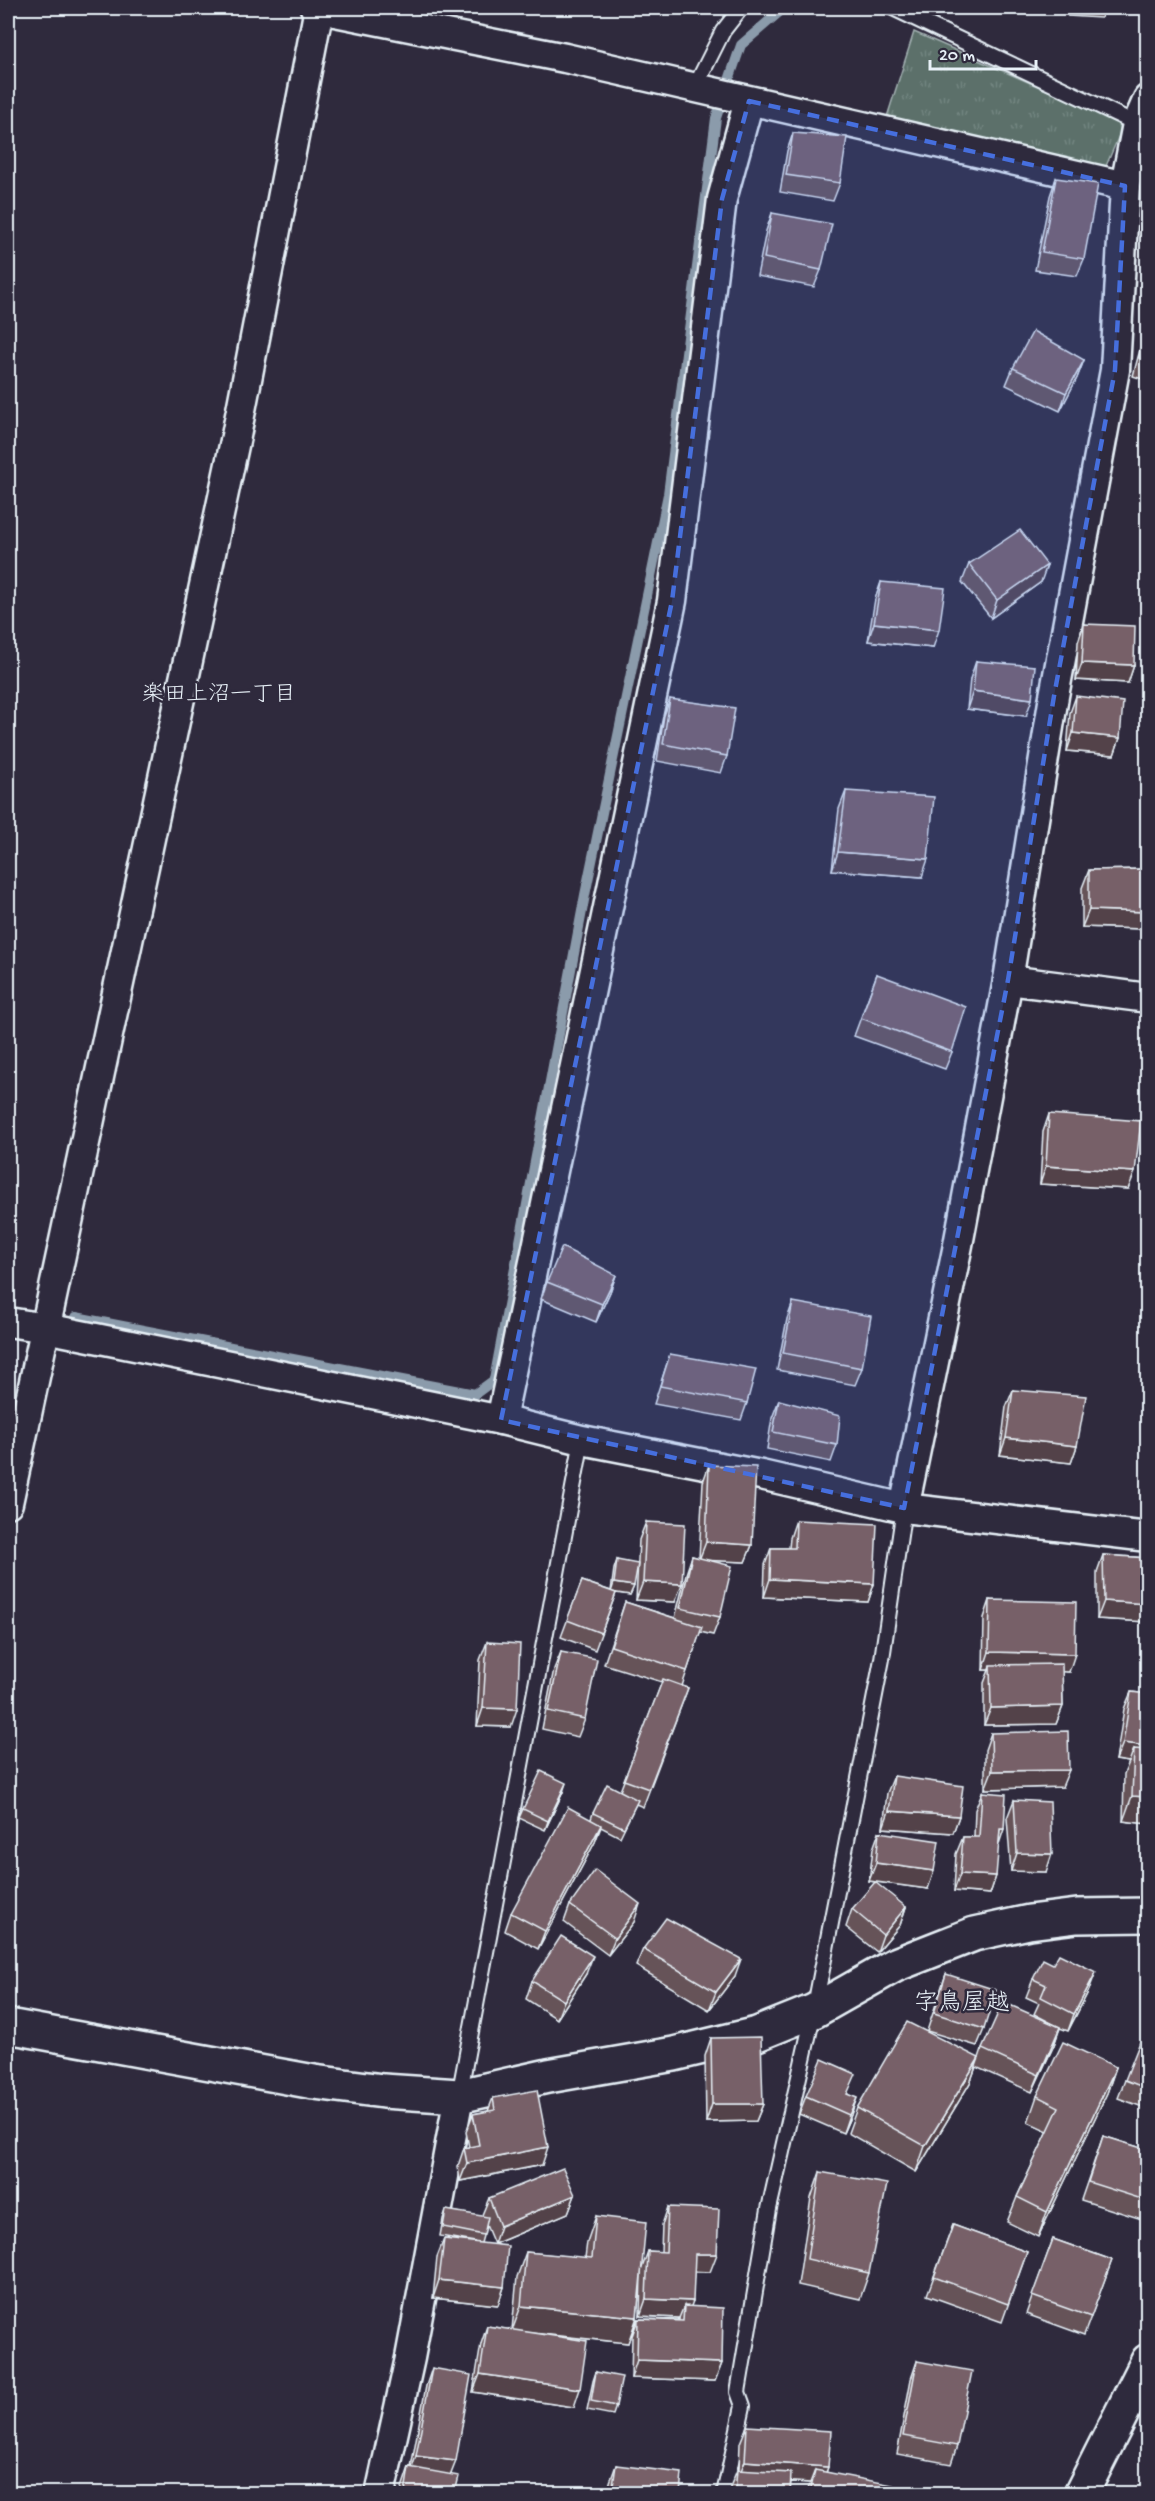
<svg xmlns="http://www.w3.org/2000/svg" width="1155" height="2501" viewBox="0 0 1155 2501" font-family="'Gochi Hand','Klee One',sans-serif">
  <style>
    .park { fill: url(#park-tufts); stroke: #a2b0b1; stroke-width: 1.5 }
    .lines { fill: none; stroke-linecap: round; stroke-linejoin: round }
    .stream { stroke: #8b9bab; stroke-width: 10 }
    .lane-casing { stroke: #e8f1f8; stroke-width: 18 }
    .street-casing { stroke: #e8f1f8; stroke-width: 33 }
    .secondary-casing { stroke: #e8f1f8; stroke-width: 38 }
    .primary-casing { stroke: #e8f1f8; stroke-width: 38 }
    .lane { stroke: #2f2a3d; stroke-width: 14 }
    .street { stroke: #2f2a3d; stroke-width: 28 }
    .secondary { stroke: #2f2a3d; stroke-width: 33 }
    .primary { stroke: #2f2a3d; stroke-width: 33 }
    .wall { fill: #665359; stroke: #e8f1f8; stroke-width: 1.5 }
    .shaded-wall { fill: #534348; stroke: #e8f1f8; stroke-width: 1.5 }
    .building { fill: #776067; stroke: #e8f1f8; stroke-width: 1.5 }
    .marked { fill: #466fde; fill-opacity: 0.2; stroke: #466fde; stroke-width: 4.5; stroke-dasharray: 12 8; stroke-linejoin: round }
    .labels { text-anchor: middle; stroke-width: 5; stroke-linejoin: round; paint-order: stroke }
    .neighbourhood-label { font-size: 22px; fill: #e8f1f8; stroke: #2f2a3d }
    .quarter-label { font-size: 24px; fill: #e8f1f8; stroke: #2f2a3d }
  </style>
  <defs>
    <pattern id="park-tufts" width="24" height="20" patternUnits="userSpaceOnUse" patternTransform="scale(1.5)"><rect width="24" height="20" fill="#5b706a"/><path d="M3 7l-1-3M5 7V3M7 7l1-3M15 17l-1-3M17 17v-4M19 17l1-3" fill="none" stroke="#738580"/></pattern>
  </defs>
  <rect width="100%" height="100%" fill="#2f2a3d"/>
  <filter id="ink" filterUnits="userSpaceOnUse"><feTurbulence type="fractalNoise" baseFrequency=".0167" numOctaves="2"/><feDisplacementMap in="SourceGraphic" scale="12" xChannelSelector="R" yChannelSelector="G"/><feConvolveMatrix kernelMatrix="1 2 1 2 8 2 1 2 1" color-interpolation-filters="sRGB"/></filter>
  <g filter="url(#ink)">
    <!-- park -->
    <path class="park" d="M914,32L1124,124L1106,166L887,117Z"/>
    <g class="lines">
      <!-- stream -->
      <path class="stream" d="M76,1317L475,1394L494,1380L585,895L668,494L716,118L741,45L784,8"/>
      <defs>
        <g id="lane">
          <path d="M893,8L1137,124"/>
          <path d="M694,89L723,31L741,8"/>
          <path d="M459,2096L582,1440"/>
          <path d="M724,2494L743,2406L738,2392L769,2209L814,2011L882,1659L904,1508"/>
        </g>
        <g id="street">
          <path d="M315,8L565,58L1125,186"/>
          <path d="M1008,980L1148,998"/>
          <path d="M8,1322L46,1328L501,1420L582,1440L761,1475L904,1508L1148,1537"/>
          <path d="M501,1420L672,601L722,199L749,101"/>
          <path d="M8,1503L236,436L319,8"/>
          <path d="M904,1508L958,1245L1008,980L1054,696L1115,370L1125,186L1137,124L1148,99"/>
          <path d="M380,2494L410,2358L459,2096"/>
        </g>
        <path id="secondary" d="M8,2026L314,2082L383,2091L459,2096L548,2076L674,2054L757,2034L814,2011L895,1965L974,1934L1029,1922L1077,1916L1148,1915"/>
        <path id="primary" d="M1081,2494L1148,2361"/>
      </defs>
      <!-- lane casing -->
      <use href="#lane" class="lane-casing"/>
      <!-- street casing -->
      <use href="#street" class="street-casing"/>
      <!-- secondary casing -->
      <use href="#secondary" class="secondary-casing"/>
      <!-- primary casing -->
      <use href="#primary" class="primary-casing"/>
      <!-- lane -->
      <use href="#lane" class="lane"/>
      <!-- street -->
      <use href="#street" class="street"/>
      <!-- secondary -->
      <use href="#secondary" class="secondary"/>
      <!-- primary -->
      <use href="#primary" class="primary"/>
    </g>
    <!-- wall -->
    <g class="wall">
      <path d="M793,133L840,183L833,201L780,192L787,151Z"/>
      <path d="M1056,178L1084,259L1077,276L1035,270L1050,196Z"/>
      <path d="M772,213L821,270L814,287L757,276L766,231Z"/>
      <path d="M1148,326V381L1133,376L1142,342Z"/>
      <path d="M1084,360L1077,378L1060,411L1006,385L1013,368Z"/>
      <path d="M969,564L1041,582L991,618L962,582Z"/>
      <path d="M881,582L933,648L868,641L875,599Z"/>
      <path d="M1084,624L1134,665L1128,683L1076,680L1078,642Z"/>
      <path d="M976,661L1026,716L967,709L970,679Z"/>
      <path d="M1076,696L1120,738L1114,755L1067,751L1070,713Z"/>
      <path d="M670,699L727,756L721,773L657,761L664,716Z"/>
      <path d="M846,791L922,877L832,870L839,809Z"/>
      <path d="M1148,808V838H1142Z"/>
      <path d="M1148,869V920L1144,929L1082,927V888L1089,870Z"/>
      <path d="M877,974L952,1052L945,1069L854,1036Z"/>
      <path d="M1049,1114L1128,1189L1040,1184L1043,1132Z"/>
      <path d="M616,1275L610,1292L596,1322L541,1299L547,1282Z"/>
      <path d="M793,1302L862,1368L855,1385L777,1370L787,1319Z"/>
      <path d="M670,1354L747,1403L741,1420L654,1404Z"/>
      <path d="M1013,1390L1077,1446L1071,1463L1000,1455L1006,1407Z"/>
      <path d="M779,1400L837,1445L831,1462L767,1449L772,1418Z"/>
      <path d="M709,1465L752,1545L745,1562L708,1560L720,1617L713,1635L700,1632L682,1686L688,1688L643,1807L636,1804L620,1837L601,1827L595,1842L538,1949L505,1931L511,1913L591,1819L593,1813L620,1791L662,1682L604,1664L625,1602L675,1618L686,1574L692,1556L699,1558L703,1482Z"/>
      <path d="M796,1520L874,1584L868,1602L764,1597L765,1565L771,1548H789L790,1538Z"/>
      <path d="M646,1522L675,1602L636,1600L639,1540Z"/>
      <path d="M1103,1555L1148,1558V1622L1097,1619V1572Z"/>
      <path d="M617,1560L634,1586L630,1595L616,1593L595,1650L561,1637L582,1581L611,1591L614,1569Z"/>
      <path d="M990,1600L1069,1672L1062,1671L1063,1706L1056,1724L984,1725V1683L989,1670H983L984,1618Z"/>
      <path d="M487,1642L511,1727L477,1726L480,1660Z"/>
      <path d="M561,1652L585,1719L578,1737L542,1729L554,1669Z"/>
      <path d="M1131,1692L1148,1694V1824L1123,1821L1124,1774L1129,1762L1116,1760L1124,1709Z"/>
      <path d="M991,1733L1062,1787L985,1789V1750Z"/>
      <path d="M894,1776L959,1816L953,1833L883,1828L887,1793Z"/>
      <path d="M563,1792L545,1830L519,1818L523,1809Z"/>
      <path d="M982,1792L996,1876L990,1894L954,1891L956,1854L963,1837H974L975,1810Z"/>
      <path d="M1014,1800L1046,1872L1011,1871L1007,1818Z"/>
      <path d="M879,1832L928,1889L869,1881L873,1849Z"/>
      <path d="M570,1905L634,1922L608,1955L564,1922Z"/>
      <path d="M906,1907L900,1925L877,1952L846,1927L852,1909Z"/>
      <path d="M643,1949L735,1976L709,2010L636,1966Z"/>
      <path d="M586,1974L557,2019L526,1999L532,1981Z"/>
      <path d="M946,1974L984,2029L977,2046L927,2031Z"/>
      <path d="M1033,1979L1089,1990L1068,2031L1060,2028L1054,2045L1032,2092L976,2067L970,2083L916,2172L848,2133L857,2108L979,2058L982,2049L1059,2027L1034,2014L1039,2003L1026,1997Z"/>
      <path d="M711,2038L763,2104L756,2121L706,2122L705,2056Z"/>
      <path d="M1148,2045V2109L1118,2098L1125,2080Z"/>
      <path d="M1116,2067L1107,2093L1038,2237L1007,2222L1017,2197L1048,2131L1028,2122L1037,2096Z"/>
      <path d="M848,2094L851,2115L843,2133L799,2114L806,2096Z"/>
      <path d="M493,2098L542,2165L460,2181L458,2166L464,2148L469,2147L466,2132L473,2114L488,2111Z"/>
      <path d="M1103,2136L1148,2150V2221L1081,2200Z"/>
      <path d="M820,2172L869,2273L860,2299L798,2285L811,2198Z"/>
      <path d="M575,2195L568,2213L494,2244L486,2225L481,2243L504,2287L498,2305L433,2298L437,2257L444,2239L475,2242L440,2236L443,2219L446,2210L483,2217L482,2215L489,2198Z"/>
      <path d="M668,2207L710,2272H694L691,2307L722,2363L715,2381L631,2378L632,2336L638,2319L679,2320V2318L640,2316L641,2271L637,2317L628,2343L539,2334L574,2407L473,2392L481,2344L487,2326L512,2330L517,2277L526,2252L585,2258L587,2242L596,2216L642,2268L648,2251L661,2252L662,2225Z"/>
      <path d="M953,2225L1027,2252L1002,2322L927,2295Z"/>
      <path d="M1053,2239L1112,2260L1084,2335L1026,2314Z"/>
      <path d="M917,2361L957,2446L951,2464L897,2454L911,2379Z"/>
      <path d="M432,2368L451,2475L455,2493H401L403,2485L409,2467H411L426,2386Z"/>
      <path d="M596,2372L616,2406L613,2415L587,2410L593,2381Z"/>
      <path d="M747,2426L828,2467L826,2472L891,2493H807L810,2483L791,2482L790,2493H730V2487L737,2470H739L740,2443Z"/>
      <path d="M616,2465L680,2493H608L610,2482Z"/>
    </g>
    <!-- shaded-wall -->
    <g class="shaded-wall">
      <path d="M1071,8H1105L1101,18L1068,16Z"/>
      <path d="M1125,8H1148V10Z"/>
      <path d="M1084,360L1077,378L1060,411L1066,393Z"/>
      <path d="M1047,565L1041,582L991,618L997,600Z"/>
      <path d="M874,623L939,630L933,648L868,641Z"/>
      <path d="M1082,663L1134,665L1128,683L1076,680Z"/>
      <path d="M973,691L1032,699L1026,716L967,709Z"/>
      <path d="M1073,733L1120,738L1114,755L1067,751Z"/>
      <path d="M1148,822V838H1142Z"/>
      <path d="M838,852L928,859L922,877L832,870Z"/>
      <path d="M1089,910L1148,912V920L1144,929L1082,927Z"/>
      <path d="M1046,1166L1135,1172L1128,1189L1040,1184Z"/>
      <path d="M616,1275L610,1292L596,1322L602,1304Z"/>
      <path d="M1006,1438L1077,1446L1071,1463L1000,1455Z"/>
      <path d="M706,1542L752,1545L745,1562L699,1560Z"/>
      <path d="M770,1579L874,1584L868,1602L764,1597Z"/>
      <path d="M643,1582L682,1584L675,1602L636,1600Z"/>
      <path d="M614,1583L634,1586L630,1595L611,1592Z"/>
      <path d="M1104,1601L1148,1604V1622L1097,1619Z"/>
      <path d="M989,1652L1075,1654L1069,1672L990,1670V1665L989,1670H983Z"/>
      <path d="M1063,1706L1056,1724L984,1725L991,1708Z"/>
      <path d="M483,1708L517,1709L511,1727L477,1726Z"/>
      <path d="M1123,1743L1148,1746V1764L1134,1749L1129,1762L1116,1760Z"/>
      <path d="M1069,1770L1062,1787L985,1789L992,1771Z"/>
      <path d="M566,1783L563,1792L545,1830L548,1821Z"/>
      <path d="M1132,1796L1148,1797V1824L1123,1821Z"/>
      <path d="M889,1811L959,1816L953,1833L883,1828Z"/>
      <path d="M601,1825L595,1842L538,1949L545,1931Z"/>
      <path d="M1000,1829H1004L998,1847Z"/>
      <path d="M1017,1853L1052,1854L1046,1872L1011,1871Z"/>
      <path d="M876,1863L934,1871L928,1889L869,1881Z"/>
      <path d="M960,1874L996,1876L990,1894L954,1891Z"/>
      <path d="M640,1904L634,1922L608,1955L615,1938Z"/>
      <path d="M906,1907L900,1925L877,1952L883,1935Z"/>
      <path d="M593,1956L586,1974L557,2019L564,2001Z"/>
      <path d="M741,1959L735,1976L709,2010L716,1992Z"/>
      <path d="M1096,1972L1089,1990L1068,2031L1074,2014Z"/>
      <path d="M1060,2027L1054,2045L1032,2092L1039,2075Z"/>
      <path d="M979,2058L970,2083L916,2172L925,2146Z"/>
      <path d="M1116,2067L1107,2093L1038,2237L1047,2212Z"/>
      <path d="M857,2098L851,2115L843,2133L849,2115Z"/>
      <path d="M712,2104H763L756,2121L706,2122Z"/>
      <path d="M548,2147L542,2165L460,2181L467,2163Z"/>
      <path d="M575,2195L568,2213L494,2244L500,2226Z"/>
      <path d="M695,2254H717L710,2272L689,2271Z"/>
      <path d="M439,2280L504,2287L498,2305L433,2298Z"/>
      <path d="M646,2299L693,2301L686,2319L684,2306L679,2318L640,2316Z"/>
      <path d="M521,2306L637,2317L628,2343L512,2331Z"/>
      <path d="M637,2360L722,2363L715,2381L631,2378Z"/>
      <path d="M480,2374L580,2389L574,2407L473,2392Z"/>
      <path d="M416,2456L456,2461L449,2479L410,2474Z"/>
      <path d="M745,2461L828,2467L822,2484L815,2470L810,2483L738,2478Z"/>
    </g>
    <!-- building -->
    <g class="building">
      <path d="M793,133L847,137L840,183L786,175Z"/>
      <path d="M1056,178L1098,184L1084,259L1042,252Z"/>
      <path d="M772,213L832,224L821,270L764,258Z"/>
      <path d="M1148,327V361L1139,358Z"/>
      <path d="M1033,331L1084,360L1066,393L1013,368Z"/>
      <path d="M1020,530L1047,565L997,600L969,564Z"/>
      <path d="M881,582L945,588L939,630L874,623Z"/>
      <path d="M1084,624L1135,626L1134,665L1082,663Z"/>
      <path d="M976,661L1035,666L1032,699L973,691Z"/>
      <path d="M1076,696L1123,702L1120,738L1073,733Z"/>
      <path d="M670,699L735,708L727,756L663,744Z"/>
      <path d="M846,791L934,797L928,859L838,852Z"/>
      <path d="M1148,869V912L1089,910V870Z"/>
      <path d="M877,974L966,1007L952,1052L861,1018Z"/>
      <path d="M1049,1114L1141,1121L1135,1172L1046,1166Z"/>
      <path d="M562,1247L616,1275L602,1304L547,1282Z"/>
      <path d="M793,1302L871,1316L862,1368L783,1353Z"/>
      <path d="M670,1354L756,1369L747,1403L660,1386Z"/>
      <path d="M1013,1390L1086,1396L1077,1446L1006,1438Z"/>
      <path d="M779,1400L840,1416L837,1445L773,1432Z"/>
      <path d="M709,1465L756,1467L752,1545L706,1542Z"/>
      <path d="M796,1520L877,1524L874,1584L770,1579L771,1548H795Z"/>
      <path d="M646,1522L685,1524L682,1584L643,1582Z"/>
      <path d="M1103,1555L1148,1558V1604L1104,1601Z"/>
      <path d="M692,1556L732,1566L720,1617L680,1608Z"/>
      <path d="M617,1560L638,1564L634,1586L614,1583Z"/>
      <path d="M582,1581L616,1593L601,1633L567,1620Z"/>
      <path d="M990,1600L1076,1602L1075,1654L989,1652Z"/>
      <path d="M625,1602L702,1627L687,1671L611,1646Z"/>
      <path d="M487,1642L520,1644L517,1709L483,1708Z"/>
      <path d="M561,1652L597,1659L585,1719L548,1711Z"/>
      <path d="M1062,1664L1063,1706L991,1708L990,1665Z"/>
      <path d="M663,1679L688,1688L649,1789L624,1780Z"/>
      <path d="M1131,1692L1148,1694V1746L1123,1743Z"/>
      <path d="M1068,1731L1069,1770L992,1771L991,1733Z"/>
      <path d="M1134,1749L1148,1750V1797L1132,1796Z"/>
      <path d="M541,1771L566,1783L548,1821L523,1809Z"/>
      <path d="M894,1776L963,1786L959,1816L889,1811Z"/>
      <path d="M607,1784L638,1800L624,1828L593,1813Z"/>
      <path d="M982,1792L1006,1794L1004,1829H1000L996,1876L960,1874L963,1837H979Z"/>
      <path d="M1014,1800L1050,1802L1052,1854L1017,1853Z"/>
      <path d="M568,1807L601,1825L545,1931L511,1913Z"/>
      <path d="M879,1832L939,1841L934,1871L876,1863Z"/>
      <path d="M595,1870L640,1904L615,1938L570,1905Z"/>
      <path d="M875,1882L906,1907L883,1935L852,1909Z"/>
      <path d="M666,1918L741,1959L716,1992L643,1949Z"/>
      <path d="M561,1936L593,1956L564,2001L532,1981Z"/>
      <path d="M1059,1954L1096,1972L1074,2014L1041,1997L1046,1985L1033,1979L1043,1959L1053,1964Z"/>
      <path d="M946,1974L996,1990L984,2029L934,2013Z"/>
      <path d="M1003,2002L1060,2027L1039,2075L982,2049Z"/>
      <path d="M907,2022L979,2058L925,2146L857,2108Z"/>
      <path d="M761,2037L763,2104H712L711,2038Z"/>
      <path d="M1063,2042L1116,2067L1047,2212L1017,2197L1059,2107L1037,2096Z"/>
      <path d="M1140,2042L1148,2045V2089L1125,2080Z"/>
      <path d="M822,2059L856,2074L847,2094L857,2098L849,2115L806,2096Z"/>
      <path d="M537,2090L548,2147L467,2163L464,2148L479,2145L473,2114L495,2110L493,2098Z"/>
      <path d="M1103,2136L1148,2150V2201L1088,2182Z"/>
      <path d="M563,2168L575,2195L500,2226L489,2198Z"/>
      <path d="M820,2172L887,2184L869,2273L807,2259Z"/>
      <path d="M668,2207L719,2209L717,2254H695L693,2301L646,2299L648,2251L666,2252Z"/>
      <path d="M446,2210L488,2217L484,2235L443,2227Z"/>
      <path d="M596,2216L646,2222L637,2317L521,2306L526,2252L592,2258Z"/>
      <path d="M953,2225L1027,2252L1008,2304L934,2277Z"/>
      <path d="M444,2239L508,2246L504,2287L439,2280Z"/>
      <path d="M1053,2239L1112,2260L1091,2317L1032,2296Z"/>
      <path d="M684,2306L723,2308L722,2363L637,2360L638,2319L683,2321Z"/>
      <path d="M487,2326L587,2341L580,2389L480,2374Z"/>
      <path d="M917,2361L972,2371L957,2446L903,2436Z"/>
      <path d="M432,2368L471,2375L456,2461L416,2456Z"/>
      <path d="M596,2372L622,2377L616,2406L591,2401Z"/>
      <path d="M747,2426L831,2431L828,2467L745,2461Z"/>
      <path d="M616,2465L682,2473L680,2493H612Z"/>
      <path d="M409,2467L459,2476L455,2493H405Z"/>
      <path d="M737,2470L791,2473L790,2493H735Z"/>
      <path d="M815,2470L893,2485L891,2493H810Z"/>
    </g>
  </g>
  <!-- marked area -->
  <path class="marked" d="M749,101L1125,186L1115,370L1054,696L1008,980L904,1508L501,1420L672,601L722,199Z"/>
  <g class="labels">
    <!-- neighbourhood labels -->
    <g class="neighbourhood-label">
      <text x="219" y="700">楽田上沼一丁目</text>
    </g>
    <!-- quarter labels -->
    <g class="quarter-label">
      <text x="962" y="2009">字鳥屋越</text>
    </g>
  </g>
  <!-- margin -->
  <rect width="1155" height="2501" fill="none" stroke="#2f2a3d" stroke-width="30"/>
  <rect x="15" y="15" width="1125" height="2471" fill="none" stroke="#e8f1f8" stroke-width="2" filter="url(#ink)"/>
  <!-- scale -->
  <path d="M930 60v9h106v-9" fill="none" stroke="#e8f1f8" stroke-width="3"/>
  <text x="939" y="60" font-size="18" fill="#e8f1f8" stroke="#2f2a3d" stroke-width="4.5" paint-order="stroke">20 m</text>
</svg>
